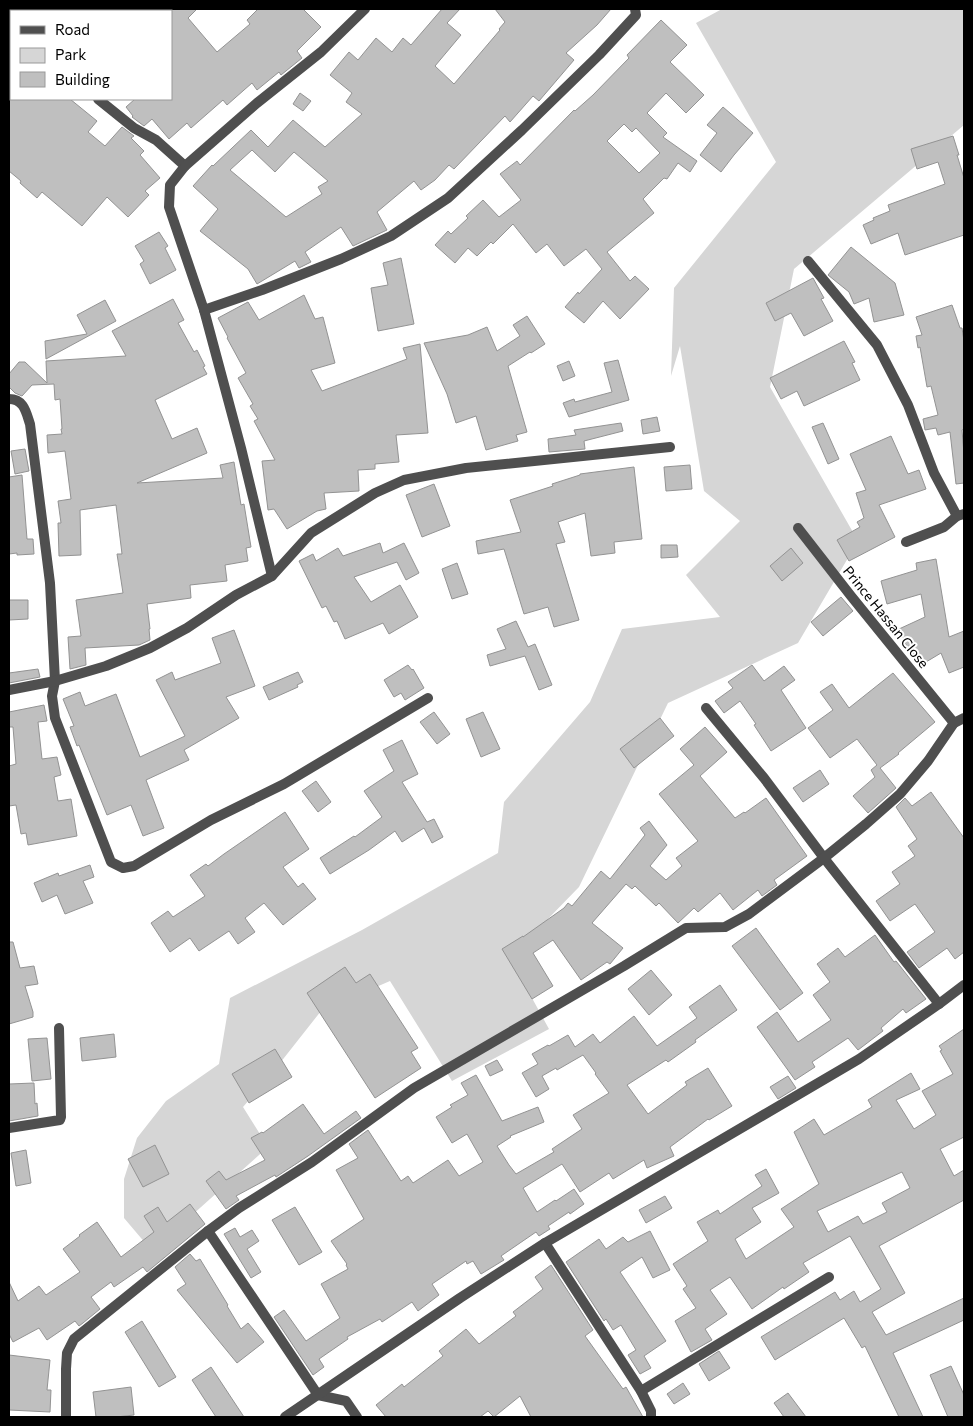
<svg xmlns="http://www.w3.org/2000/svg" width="973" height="1426" viewBox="0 0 973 1426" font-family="Commissioner,sans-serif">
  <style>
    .green { fill: #d6d6d6 }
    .building { fill: #bfbfbf; stroke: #939393; fill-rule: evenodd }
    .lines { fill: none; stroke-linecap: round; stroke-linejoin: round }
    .minor { stroke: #4f4f4f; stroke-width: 10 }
    .tertiary { stroke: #4f4f4f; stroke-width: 10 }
    .labels { text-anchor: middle; stroke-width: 4; stroke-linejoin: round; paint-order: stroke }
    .street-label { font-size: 14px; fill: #000; stroke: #fff }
  </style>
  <rect width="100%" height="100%" fill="#fff"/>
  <!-- green -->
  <path class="green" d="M722,9H964V125L794,269L770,387L858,541L798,643L668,703L579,887L510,958L549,1029L452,1081L390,981L321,1011L269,1077L243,1107L268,1147L152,1251L124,1218V1179L137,1138L166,1101L219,1064L230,998L362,930L498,853L504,802L590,702L622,629L720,617L686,575L740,521L704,491L680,346L671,376L674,288L776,162L696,23Z"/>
  <!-- building -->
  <g class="building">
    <path d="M171,9H197L188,18L217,52L250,24L247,20L258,9H303L321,27L297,51L302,58L281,75L279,72L257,90L252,83L227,105L223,100L191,128L187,123L169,139L152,119L144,126L132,117L133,116L126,107L135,99H171Z"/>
    <path d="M442,9H460L447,23L461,35L435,66L454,84L500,30L499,29L505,22L495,9H611L597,25L566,53L574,60L539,101L533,96L510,122L505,116L454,169L449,165L435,180L421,190L414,181L377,212L387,230L353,246L341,227L305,252L311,262L299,268L295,261L257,284L248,269L200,231L218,209L193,186L212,165L213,166L251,130L268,147L293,120L325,147L362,114L346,102L352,93L330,75L349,52L358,60L376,38L392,52L403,38L411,45ZM252,150L275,172L294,152L328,181L318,187L322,194L286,217L230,170Z"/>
    <path d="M661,20L687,45L670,62L704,95L686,113L666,93L647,113L667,133L663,137L697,161L690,172L678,163L667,179L664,178L643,199L654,213L607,252L630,281L635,276L649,289L620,319L603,301L584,323L565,307L578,292L579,294L602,269L586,249L564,266L547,244L536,253L513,224L493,244L491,242L477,256L468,248L455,263L435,245L448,231L451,234L468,218L466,216L483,200L499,217L521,200L500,174L517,161L520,165L574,110L575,111L593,95L629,58L627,55ZM624,124L632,132L636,128L660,153L639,173L607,141Z"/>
    <path d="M300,93L311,101L303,111L293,104Z"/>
    <path d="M9,99H70L97,121L88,132L105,146L122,127L134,136L131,138L144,151L140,155L160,178L145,191L149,195L128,217L107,197L82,226L42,192L37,198L20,183L21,181L9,171Z"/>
    <path d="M723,107L753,133L734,155L721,172L700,155L717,133L707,125Z"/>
    <path d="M953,136L959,155H957L964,178V235L905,255L898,233L871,244L863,225L874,220L873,218L890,211L888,205L945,184L938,162L917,169L911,149Z"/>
    <path d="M159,232L168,246L165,248L176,270L150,284L140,264L144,261L135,246Z"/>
    <path d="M851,247L895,283L904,315L874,322L869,298L854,304L849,292L828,275Z"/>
    <path d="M401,258L414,324L378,331L371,288L388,285L383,263Z"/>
    <path d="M813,278L824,298L821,299L833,321L804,336L791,313L775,321L766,303Z"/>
    <path d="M304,295L315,319L323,317L335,363L311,370L322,391L407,359L403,348L420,344L428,433L396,435L399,462L375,464V469L358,470L359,491L324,493L326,509L317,511L287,529L274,509L268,510L262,461L275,460L254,421L258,419L250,406L253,404L238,378L246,373L227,338L228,337L218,318L248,302L259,320Z"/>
    <path d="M173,299L184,320L178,323L194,352L197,350L205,366L203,367L207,374L155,400L172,439L197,428L207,453L137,483L223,478L220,465L234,462L241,505L244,504L251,547L246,548L248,561L225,565L227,581L190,585L191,598L147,604L150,629H149L150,640L139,645L85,648L86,665L70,669L68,637L81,636L76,600L123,593L117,554H122L116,505L80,510L81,555L59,556L58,523H61L58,501L71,499L65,451L48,453L47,435L62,434L61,429H62L60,399L55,400L54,384L32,385L22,396L15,393L9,387V374L19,362H25L47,383L46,361L126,356L112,331Z"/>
    <path d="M105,300L116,321L46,359L45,341L87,334L77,315Z"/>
    <path d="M952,305L960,328H962L964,341V429L962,430L964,454V483L956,484L950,432L938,435L936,428L925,430L923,419L938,415L931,386L927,387L920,347L918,348L916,336L922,335L916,317Z"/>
    <path d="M527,316L545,344L531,353L530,352L508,366L527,432L516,435L518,441L486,450L476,416L456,423L447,394L424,343L468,335L487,327L497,351L520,336L513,325Z"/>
    <path d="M844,341L855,362L852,363L860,380L804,406L797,391L781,399L770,378Z"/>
    <path d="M618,360L629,400L569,417L563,403L574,399L575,402L612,392L604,363Z"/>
    <path d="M569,361L575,376L563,381L557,366Z"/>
    <path d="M657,417L660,431L643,434L641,420Z"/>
    <path d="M621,423L623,431L584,441L585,449L549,452L548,439L576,435L574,430Z"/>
    <path d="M823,423L839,459L828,464L812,427Z"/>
    <path d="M891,436L908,474L919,470L926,489L879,505L895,537L849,561L837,540L860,527L857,522L864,518L856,493L866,490L850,454Z"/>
    <path d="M25,449L29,471L15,474L11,451Z"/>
    <path d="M690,465L692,489L666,491L664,467Z"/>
    <path d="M634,467L642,539L614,542L615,553L591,556L585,513L558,522L565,542L556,544L579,620L554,627L548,607L524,614L504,549L478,554L476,541L521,532L510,500L553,486L552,484L580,475V474Z"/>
    <path d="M22,475L27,539H33L34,554L17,555V553L9,554V477Z"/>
    <path d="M434,484L450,526L422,537L406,495Z"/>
    <path d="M380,543L383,553L404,543L419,573L406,580L397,562L354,577L371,602L400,585L418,617L389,634L383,623L345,639L337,621L334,622L326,606L322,608L299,561L313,554L316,561L338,548L343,556Z"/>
    <path d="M661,545H677L678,557L661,558Z"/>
    <path d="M791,548L803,563L782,581L770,566Z"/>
    <path d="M936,559L949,637L964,631V667L949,673L941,653L921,665L909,646L907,647L899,629L925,617L921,594L887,604L881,581L917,570L916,563Z"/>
    <path d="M457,563L468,594L452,599L442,569Z"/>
    <path d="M841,597L853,611L823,636L811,622Z"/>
    <path d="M9,600H28V619L9,620Z"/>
    <path d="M516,621L528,647L535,644L552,685L539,690L525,656L490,666L487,655L506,649L497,629Z"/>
    <path d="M234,630L255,686L226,697L239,718L184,750L189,760L146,780L164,828L143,836L131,805L107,815L79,745L77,746L70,727L74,726L63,699L80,692L85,706L116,694L140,757L185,736L156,680L172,672L175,680L221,663L212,638Z"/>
    <path d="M408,665L412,670L413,669L424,688L405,700L401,693L394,697L384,680Z"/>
    <path d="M752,665L764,681L784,666L795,680L781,690L806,728L771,751L754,725L756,724L740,701L724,713L715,701L733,688L728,682Z"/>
    <path d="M38,669L40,677L9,683V673Z"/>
    <path d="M298,672L303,682L297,685L298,687L269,700L263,687Z"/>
    <path d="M893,673L935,722L898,753L899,754L880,768L896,788L868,813L853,796L875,777L871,770L877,765L857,739L830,758L808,728L833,710L820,692L832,684L849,708Z"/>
    <path d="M44,705L47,721L38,722L42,759L57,757L61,775L54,777L58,801L71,799L77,836L28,845L26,833L21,834L16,805L9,806V766L16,764L13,727H9V712Z"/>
    <path d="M434,712L450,734L437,744L420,722Z"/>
    <path d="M483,712L500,749L481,757L466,719Z"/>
    <path d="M660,718L674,736L634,768L620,749Z"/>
    <path d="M705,727L727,752L700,776L735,818L744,812L745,813L766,798L807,856L774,880L777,885L762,896L758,890L733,910L720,893L698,912L694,908L678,923L659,903L656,906L635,886L632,889L626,884L592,923L623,948L610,964L607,962L581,980L553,940L533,953L553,986L532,999L502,949L523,936V937L564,908L568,903L572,906L601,871L610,879L645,835L640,828L649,821L667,845L650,866L666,880L682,866L676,858L698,841L659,794L694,765L680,749Z"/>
    <path d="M402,740L418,774L402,782L427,822L434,819L443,837L432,843L424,828L402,842L395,831L369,850L330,874L320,858L354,836L355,837L382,817L364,791L394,771L383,750Z"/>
    <path d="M820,770L829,784L803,802L793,788Z"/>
    <path d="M316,781L331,802L318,812L302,791Z"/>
    <path d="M931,792L964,838V952L955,959L947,948L919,968L907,952L935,932L915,904L890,921L876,901L900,884L892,872L915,856L908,846L917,839L896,807L905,798L912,806Z"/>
    <path d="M285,812L309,849L283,867L298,887L303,883L316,899L283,925L264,903L245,918L255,932L238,944L229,931L199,951L190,938L170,952L151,923L168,911L173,917L205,896L190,875L206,864L208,866L224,854Z"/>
    <path d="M90,865L94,877L83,881L93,903L65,914L57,895L42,902L34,883L58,873L59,876Z"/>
    <path d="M756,928L803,993L780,1010L732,946Z"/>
    <path d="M875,935L894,962L896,961L926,999L906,1013L903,1009L881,1028L883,1031L858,1050L848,1038L812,1062L815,1067L795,1080L757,1027L777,1012L798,1042L831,1020L813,995L830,982L817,964L838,948L845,957Z"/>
    <path d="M9,942H13L20,968L34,966L38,984L25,986L33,1012V1017L9,1024Z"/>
    <path d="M345,967L356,983L370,974L418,1048L411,1052L421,1068L375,1098L307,993Z"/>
    <path d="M651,970L672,995L649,1015L628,989Z"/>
    <path d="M720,985L737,1010L695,1040L696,1042L668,1062L666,1060L627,1085L648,1114L687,1085L685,1082L708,1068L732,1106L709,1120L708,1119L670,1147L674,1156L647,1168L644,1160L613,1179L609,1173L580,1192L562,1164L523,1188L537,1212L555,1200L556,1201L574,1189L584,1204L570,1214L569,1212L548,1226L550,1229L539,1236L536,1232L501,1256L504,1260L481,1274L473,1261L467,1264L466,1261L432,1284L439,1295L418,1311L412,1302L382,1322L380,1319L347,1337L348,1339L319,1359L324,1367L313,1375L274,1317L284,1310L306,1341L340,1318L321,1284L348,1269L346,1265L347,1264L331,1241L364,1219L336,1170L358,1158L349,1144L368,1130L401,1181L408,1176L413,1183L448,1160L459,1176L483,1162L467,1134L452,1143L436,1117L452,1107L450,1105L468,1095L461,1083L476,1075L502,1121L538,1107L544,1122L510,1136L511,1137L497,1146L509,1165L516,1174L554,1152L552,1149L582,1129L573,1115L609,1093L595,1074L596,1073L583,1055L557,1070L556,1068L542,1076L549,1089L536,1097L522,1073L538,1064L532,1054L548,1045L549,1046L568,1035L575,1047L593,1034L600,1043L634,1016L657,1046L697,1018L689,1007Z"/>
    <path d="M964,1029V1137L940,1149L954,1176L964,1170V1200L879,1246L905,1293L872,1312L886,1335L964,1298V1320L893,1353L923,1417H899L865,1346L862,1348L844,1318L775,1360L761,1337L835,1292L840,1300L854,1291L860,1302L881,1289L850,1236L803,1263L809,1272L784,1289L783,1287L752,1309L730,1277L710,1290L727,1314L705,1329L712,1340L691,1352L675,1321L696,1308L683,1289L687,1286L673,1264L708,1241L697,1222L718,1210L720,1214L762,1186L755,1175L766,1169L779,1193L752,1208L761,1222L735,1239L746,1259L794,1227L781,1209L819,1184L794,1132L814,1119L824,1135L872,1107L868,1100L911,1073L920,1089L896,1100L914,1129L936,1115L922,1091L953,1074L940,1051L942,1050L939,1046ZM902,1172L910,1188L882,1203L887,1212L863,1224L858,1216L828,1232L817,1211Z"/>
    <path d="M114,1034L116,1057L82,1061L80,1038Z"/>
    <path d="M47,1038L51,1079L32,1081L28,1039Z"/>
    <path d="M275,1049L292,1077L249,1103L232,1074Z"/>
    <path d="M497,1060L503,1070L490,1076L485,1066Z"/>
    <path d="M788,1076L796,1088L778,1099L770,1087Z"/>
    <path d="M34,1083L35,1104L37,1103L38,1116L9,1121V1084Z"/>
    <path d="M303,1104L324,1134L356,1111L361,1118L308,1156L276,1177L275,1175L236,1196L239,1200L226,1209L206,1181L219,1171L226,1180L265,1160L251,1138L262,1132L263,1133Z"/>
    <path d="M155,1145L169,1174L143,1187L128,1159Z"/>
    <path d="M26,1150L31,1183L16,1186L11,1153Z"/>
    <path d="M665,1196L672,1208L646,1223L639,1210Z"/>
    <path d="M190,1204L205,1224L147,1272L143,1267L114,1287L111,1282L91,1297L100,1309L83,1323L79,1326L75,1321L47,1340L39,1328L13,1342L9,1334V1282L18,1301L39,1286L46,1295L80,1272L63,1249L80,1236L79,1235L97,1222L121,1257L154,1232L144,1216L158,1207L167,1222Z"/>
    <path d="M295,1207L322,1252L299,1265L272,1220Z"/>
    <path d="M235,1228L240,1237L252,1230L259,1241L247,1249L261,1272L251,1278L224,1234Z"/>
    <path d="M650,1231L670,1270L653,1278L642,1257L620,1272L666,1341L644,1356L651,1368L640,1374L628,1355L636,1350L621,1325L613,1330L606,1319L604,1321L566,1262L599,1239L606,1249L623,1237L628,1242Z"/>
    <path d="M190,1254L196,1261L200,1259L228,1305L227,1306L241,1329L248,1323L264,1342L237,1363L177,1290L186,1284L175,1267Z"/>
    <path d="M551,1265L593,1330L585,1336L623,1389L626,1387L643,1417H531L520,1396L494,1417L488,1411L480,1417H386L376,1405L402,1384L404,1387L443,1356L439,1351L466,1329L479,1344L516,1316L513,1312L543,1289L535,1277Z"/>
    <path d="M142,1321L176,1377L159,1387L125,1332Z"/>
    <path d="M719,1351L730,1368L709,1381L699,1364Z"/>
    <path d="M9,1355L50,1360L47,1390H51L50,1412L9,1410Z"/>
    <path d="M951,1366L964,1395V1417H948L930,1375Z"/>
    <path d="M211,1367L244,1417H216L192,1380Z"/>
    <path d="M683,1383L690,1394L674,1404L667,1394Z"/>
    <path d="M131,1387L134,1415L116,1417H96L93,1392Z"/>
    <path d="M788,1393L806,1417H784L774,1403Z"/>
  </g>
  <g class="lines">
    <!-- minor -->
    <g class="minor">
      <path d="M9,39L11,41"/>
      <path d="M98,99L134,128L156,140L185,166L170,185L169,207L204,310L241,448L272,576"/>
      <path d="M185,166L257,103L321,52L365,9"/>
      <path d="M808,261L877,345L908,405L934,473L957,516"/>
      <path d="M204,310L262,290L341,259L391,236L448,198L522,130L599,55L636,15L635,9"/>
      <path d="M9,399C24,399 26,412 30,424L50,583L55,681L52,696L55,718L111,862L123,868L134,866L211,820L284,784L428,698"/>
      <path d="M798,528L851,596L954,723"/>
      <path d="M906,542L944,527L957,516L964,514"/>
      <path d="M9,690L55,681L106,666L150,648L187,628L236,595L272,576L311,533L375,493L404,480L466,468L670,447"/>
      <path d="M706,708L764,778L824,858L939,1004"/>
      <path d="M9,1128L60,1120L61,1117L59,1028"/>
      <path d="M208,1231L318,1395L346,1401L357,1417"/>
      <path d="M545,1243L641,1391L651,1411V1417"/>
      <path d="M641,1391L829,1277"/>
      <path d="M66,1417V1369L67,1353L74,1339L208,1231L239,1208L312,1162L414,1088L624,966L686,928L725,927L749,914L824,858L866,824L900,794L928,761L954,723L964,718"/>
      <path d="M285,1417L460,1298L545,1243L859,1059L939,1004L964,985"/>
    </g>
    <!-- tertiary -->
    <g class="tertiary">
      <path d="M40,11L42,9"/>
      <path d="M9,55L11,52"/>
    </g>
  </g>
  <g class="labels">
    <!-- street labels -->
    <g class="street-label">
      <text transform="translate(886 617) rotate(51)" y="5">Prince Hassan Close</text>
    </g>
  </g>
  <!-- border -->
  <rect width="973" height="1426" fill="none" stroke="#000000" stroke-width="20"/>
  <!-- legend -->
  <rect x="10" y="10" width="162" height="90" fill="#ffffff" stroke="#999999"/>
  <rect x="20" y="26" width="25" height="8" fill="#4f4f4f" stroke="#999999"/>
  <text x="55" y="35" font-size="15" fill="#000000">Road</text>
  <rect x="20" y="48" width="25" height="15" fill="#d6d6d6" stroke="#999999"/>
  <text x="55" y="60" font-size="15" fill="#000000">Park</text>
  <rect x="20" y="72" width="25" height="15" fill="#bfbfbf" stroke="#999999"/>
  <text x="55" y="85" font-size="15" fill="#000000">Building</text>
</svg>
